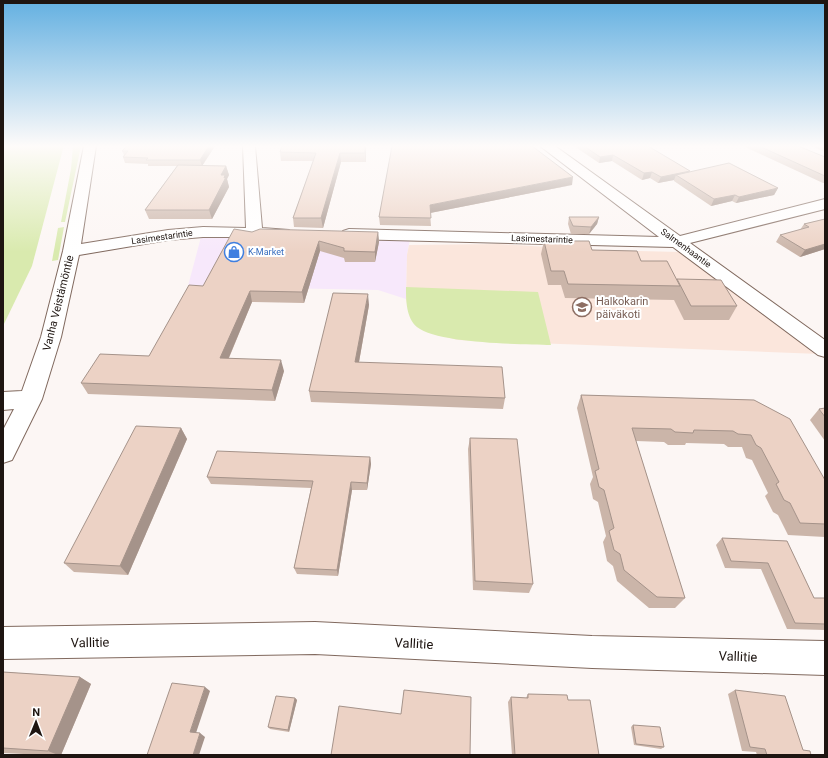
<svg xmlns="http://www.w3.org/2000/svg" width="828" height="758" viewBox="0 0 828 758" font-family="Roboto,sans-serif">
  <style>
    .commercial { fill: #f7e8fb }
    .built { fill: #fbe6dc }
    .green { fill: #d9eaae }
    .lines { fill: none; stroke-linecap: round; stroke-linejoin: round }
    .minor-casing { stroke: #80695e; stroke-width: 2 }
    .minor { fill: #fff; fill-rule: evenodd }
    .wall { fill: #cbb5a9 }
    .shaded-wall { fill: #a5938a }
    .building { fill: #ecd2c5; stroke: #a5938a }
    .labels { text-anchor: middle; stroke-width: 4; stroke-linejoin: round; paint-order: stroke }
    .far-street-label { font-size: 9px; fill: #1e1511; stroke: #fff }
    .far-shop-label { font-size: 9px; fill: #366cbe; stroke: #fff; text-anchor: start }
    .education-label { font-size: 11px; fill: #785e54; stroke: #fff; text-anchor: start }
    .street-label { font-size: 11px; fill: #1e1511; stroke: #fff }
    .near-street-label { font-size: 13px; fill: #1e1511; stroke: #fff }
  </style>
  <rect width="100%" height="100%" fill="#fcf6f4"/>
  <!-- commercial -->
  <path class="commercial" d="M231,236L410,239L407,255L406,299L378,290L188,286L201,237Z"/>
  <!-- built -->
  <path class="built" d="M499,244L597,250L680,252L820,354L458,340L430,333L417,327L410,316L406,299L407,255L409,245Z"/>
  <!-- green -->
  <g class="green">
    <path d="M3,146H63V149L32,266L3,326Z"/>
    <path d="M73,146H81L65,222H61L71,169Z"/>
    <path d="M64,227L58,260L52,261L58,228Z"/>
    <path d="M406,287L538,292L551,345C522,344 438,344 417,327C406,318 406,300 406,287Z"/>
  </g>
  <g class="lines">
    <defs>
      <g id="minor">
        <path d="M84,146H96L81,244L168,230L203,227L246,228L243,146H255L262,228L289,230L291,233L289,236L262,238L255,241L248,237H203L168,240L79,255L61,337L42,399L12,460L3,463V430L14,409L3,410V392L22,391L41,337L63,251Z"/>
        <path d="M540,146H555L680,236L825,199V209L690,243L825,340V357L818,355L673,247L349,239L343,237L341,234L343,231L349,229L659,237Z"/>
        <path d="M315,622L592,636L825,641V675L592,668L315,654L3,659V627Z"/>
      </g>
    </defs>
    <!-- minor casing -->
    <use href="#minor" class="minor-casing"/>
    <!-- minor -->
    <use href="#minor" class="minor"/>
  </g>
  <!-- wall -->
  <g class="wall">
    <path d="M127,146H215L202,166H226L229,175L227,179L229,187L212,219H149L145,210L177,166H148V164L125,163L123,157L124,155L122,151Z"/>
    <path d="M282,146H366V162H341L323,228L294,227L293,218L313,161H281L280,152Z"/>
    <path d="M574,146H648L690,171L689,172L778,188L774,195L736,203L732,201L711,206L674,181V180L658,183L650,178L642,180L612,161L599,163Z"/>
    <path d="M743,146H798L825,157V183H823Z"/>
    <path d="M811,146H825V152Z"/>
    <path d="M572,185L430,213L431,226L380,225L379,217Z"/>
    <path d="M569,217H599L597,224L589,234H571L568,224Z"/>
    <path d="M825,219V249L800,257L776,242L780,235L800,230L804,224Z"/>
    <path d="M252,232H378L379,242L375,262H345L344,258L320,251L304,303L252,302L229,358L284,371L275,401L88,394L81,383L149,356L203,286Z"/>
    <path d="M544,241L592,250L641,261L677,279L737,306L729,320H684L674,300L565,298L561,285H548L541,254Z"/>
    <path d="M369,305L359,362L505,398L503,409L311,402L309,391Z"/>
    <path d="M581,395L754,400L825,480V537L788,535L778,515L773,512L765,496L768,493L752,460L746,458L742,447H728L724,444L686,443L685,445H668L664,442L636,441L685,598L675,608H649L617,581L613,566L607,561L603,542L606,536L598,502L593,499L590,484L593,477L577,408Z"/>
    <path d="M819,409L825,417V441L810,420Z"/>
    <path d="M181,428L187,439L128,575L74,572L64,563Z"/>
    <path d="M470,438L533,584L529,593L473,590L468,449Z"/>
    <path d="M370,457L371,464L367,490H352L338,576L297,574L294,568L311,488L211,484L207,477Z"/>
    <path d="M722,538L787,541L814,598H825V630L787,629L761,569L725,568L716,545Z"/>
    <path d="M3,672L80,677L91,684L61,755H44L3,753Z"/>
    <path d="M735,690L803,750L811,755H757L756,752L742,751L728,694Z"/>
    <path d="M528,694L568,700L599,755H512L508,702L511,697L526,698Z"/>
    <path d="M295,698L297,700L289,732L270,729L268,727Z"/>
    <path d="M633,725L664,747L661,749L634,745L631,727Z"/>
  </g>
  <!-- shaded-wall -->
  <g class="shaded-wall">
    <path d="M209,146H215L202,166L200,160Z"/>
    <path d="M365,146H366V162L365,153Z"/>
    <path d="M340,153L341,162L323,228L321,218Z"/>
    <path d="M613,155L612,161L599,163L600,157Z"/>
    <path d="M226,166L229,175L227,179L229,187L212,219L209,210L221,175Z"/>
    <path d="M690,171L687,177L676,175L674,180L658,183L661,177Z"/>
    <path d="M652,172L650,178L642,180L644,173Z"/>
    <path d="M573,177L572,185L430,213V205Z"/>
    <path d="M778,188L774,195L736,203L739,197Z"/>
    <path d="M735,195L732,201L711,206L714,199Z"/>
    <path d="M599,217L597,224L589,234L591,227Z"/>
    <path d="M378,232L379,242L375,262V252Z"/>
    <path d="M319,241L320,251L304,303L302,292Z"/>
    <path d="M825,244V249L800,257L805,250Z"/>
    <path d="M250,291L252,302L224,369L220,358Z"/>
    <path d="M368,294L369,305L357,373L355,362Z"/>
    <path d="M281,360L284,371L275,401L272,390Z"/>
    <path d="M181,428L187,439L128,575L120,566Z"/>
    <path d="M370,457L371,464L367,490V483Z"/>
    <path d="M351,482L352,490L338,576L337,570Z"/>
    <path d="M80,677L91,684L61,755H58L48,751Z"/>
    <path d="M205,687L210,691L195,736L190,732Z"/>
    <path d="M295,698L297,700L289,732L288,730Z"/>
    <path d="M200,733L205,737L199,755H193Z"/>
  </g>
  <!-- building -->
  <g class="building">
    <path d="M127,146H209L200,160H146L148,158L123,157L128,151H122Z"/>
    <path d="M282,146H365V153H340L321,218H293L316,153L280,152Z"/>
    <path d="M392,146H532L573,177L430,205L431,218L379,217Z"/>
    <path d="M584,146H648L690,171L661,177L652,172L644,173L613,155L600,157Z"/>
    <path d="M759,146H798L825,157V176Z"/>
    <path d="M729,163L778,188L739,197L735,195L714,199L676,175Z"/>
    <path d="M178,165L226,166L221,175H225L224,178L226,177L209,210H145Z"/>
    <path d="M569,217H599L591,227L573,226Z"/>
    <path d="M825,219V244L805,250L780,235L809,227L804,224Z"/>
    <path d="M234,229L252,232L260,229L378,232L375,252L344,251V248L319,241L302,292L250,291L220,358L281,360L272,390L81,383L100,354L149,356L189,285L203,286Z"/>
    <path d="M544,241H589L592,250L637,251L641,261H667L680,286L568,284L564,271H551Z"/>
    <path d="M677,279L721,280L737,306H691Z"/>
    <path d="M333,293L368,294L355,362L502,367L505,398L309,391Z"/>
    <path d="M581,395L754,400L790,419L825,480V524L800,523L790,503L784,500L776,484L779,482L761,448L756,445L751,435L738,434L733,431L694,430L693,433L675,432L671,429L632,428L685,598L657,597L624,570L620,554L614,550L609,531L614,528L604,490L599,487L595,471L599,469Z"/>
    <path d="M825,408V417L819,409Z"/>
    <path d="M136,426L181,428L120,566L64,563Z"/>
    <path d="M470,438L517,439L533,584L475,581Z"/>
    <path d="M217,451L370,457L367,483L351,482L337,570L294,568L313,481L207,477Z"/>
    <path d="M722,538L787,541L814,598H825V624L795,623L768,563L731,561Z"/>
    <path d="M3,672L80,677L48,751L3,748Z"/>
    <path d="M172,683L205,687L190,732L200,733L193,755H147Z"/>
    <path d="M404,690L471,697L470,755H331L339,706L401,714Z"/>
    <path d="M735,690L785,696L803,750L810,751L811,755H767L765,749L750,747Z"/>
    <path d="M528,694L567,695L568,700H590L599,755H515L511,697L528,698Z"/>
    <path d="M276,696L295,698L288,730L268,727Z"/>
    <path d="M633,725L660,727L664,747L636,744Z"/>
  </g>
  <!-- sky -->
  <linearGradient id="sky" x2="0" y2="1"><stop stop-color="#63b0e1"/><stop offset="0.58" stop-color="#fefbfa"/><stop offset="1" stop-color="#fefbfa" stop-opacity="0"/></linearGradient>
  <rect width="828" height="252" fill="url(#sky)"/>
  <!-- icons -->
  <defs>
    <symbol id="shop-ring" viewBox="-11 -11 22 22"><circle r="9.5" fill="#fff" stroke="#3f7fe0" stroke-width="1.5"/><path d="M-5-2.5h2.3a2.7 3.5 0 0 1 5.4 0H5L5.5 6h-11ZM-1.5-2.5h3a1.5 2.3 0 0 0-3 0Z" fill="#3f7fe0"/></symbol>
    <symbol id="school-ring" viewBox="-11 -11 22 22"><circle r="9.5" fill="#fff" stroke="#8d6e63" stroke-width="1.5"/><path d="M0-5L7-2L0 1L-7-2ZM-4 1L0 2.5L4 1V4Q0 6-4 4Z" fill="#8d6e63"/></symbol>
  </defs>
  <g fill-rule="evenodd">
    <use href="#shop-ring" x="223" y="241" width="22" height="22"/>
    <use href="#school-ring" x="571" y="296" width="22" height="22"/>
  </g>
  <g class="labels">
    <!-- far-street labels -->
    <g class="far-street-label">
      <text transform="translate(162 237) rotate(-8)" y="3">Lasimestarintie</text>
      <text transform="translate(542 239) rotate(2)" y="3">Lasimestarintie</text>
      <text transform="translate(686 248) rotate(36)" y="3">Salmenhaantie</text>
    </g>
    <!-- far-shop labels -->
    <g class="far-shop-label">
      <text x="248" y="255">K-Market</text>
    </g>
    <!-- education labels -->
    <g class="education-label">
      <text x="596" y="305">Halkokarin<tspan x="596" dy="13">päiväkoti</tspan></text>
    </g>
    <!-- street labels -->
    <g class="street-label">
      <text transform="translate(58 303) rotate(-76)" y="4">Vanha Veistämöntie</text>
    </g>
    <!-- near-street labels -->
    <g class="near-street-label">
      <text transform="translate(90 642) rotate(-1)" y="5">Vallitie</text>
      <text transform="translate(414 643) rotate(3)" y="5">Vallitie</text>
      <text transform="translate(738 656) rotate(2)" y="5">Vallitie</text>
    </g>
  </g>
  <!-- border -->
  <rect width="828" height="758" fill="none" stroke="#1e1511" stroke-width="8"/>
  <!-- north arrow -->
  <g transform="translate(36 722) rotate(1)" stroke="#ffffff" stroke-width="3" paint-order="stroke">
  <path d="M0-3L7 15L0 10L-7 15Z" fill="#1e1511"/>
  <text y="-6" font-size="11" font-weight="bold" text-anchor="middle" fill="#1e1511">N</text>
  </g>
</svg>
